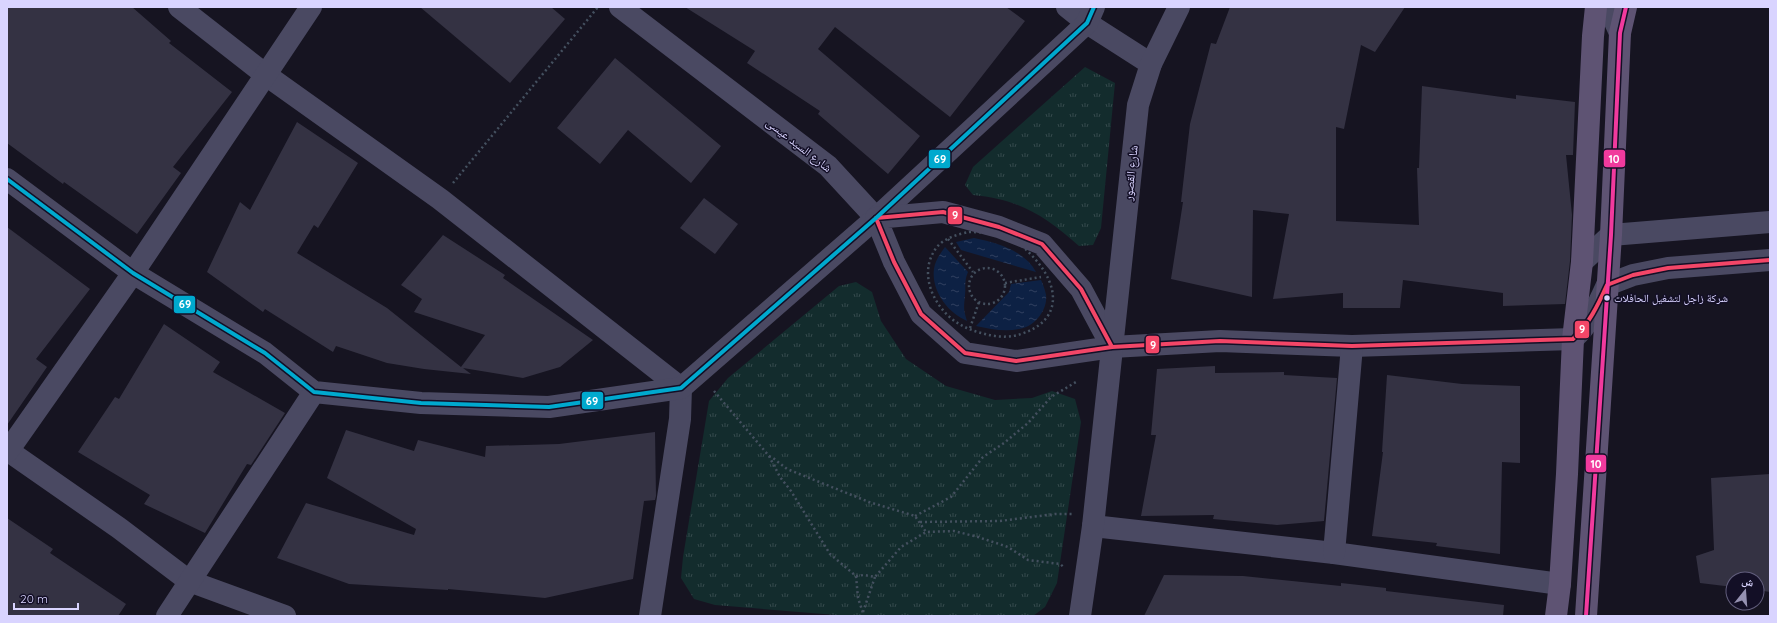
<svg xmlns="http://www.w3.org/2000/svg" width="1777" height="623" viewBox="0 0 1777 623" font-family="Quicksand,'Noto Naskh Arabic',sans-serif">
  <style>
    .grass { fill: url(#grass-tufts) }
    .water { fill: url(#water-ripples) }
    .building { fill: #343243 }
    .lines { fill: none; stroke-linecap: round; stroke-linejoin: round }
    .path { stroke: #44505f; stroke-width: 2.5; stroke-dasharray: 2 3; stroke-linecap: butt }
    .minor { stroke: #4a4962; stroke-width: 22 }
    .major { stroke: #5e5373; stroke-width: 22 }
    .bus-1-casing { stroke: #130f26; stroke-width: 7 }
    .bus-2-casing { stroke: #130f26; stroke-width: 7 }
    .bus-3-casing { stroke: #130f26; stroke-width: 7 }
    .bus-1 { stroke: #f34667; stroke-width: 4 }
    .bus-2 { stroke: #00a9ce; stroke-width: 4 }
    .bus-3 { stroke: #f13a9d; stroke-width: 4 }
    .bus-dot { fill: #d9d4ff; stroke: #130f26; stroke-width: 1.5 }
    .labels { text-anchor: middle; stroke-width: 3; stroke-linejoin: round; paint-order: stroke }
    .bus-label { font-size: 11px; fill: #d9d4ff; stroke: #130f26; text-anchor: start }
    .street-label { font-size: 12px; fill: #d9d4ff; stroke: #130f26 }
    .line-badge { stroke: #130f26; stroke-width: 1.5 }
    .badge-label { font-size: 11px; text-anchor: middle; font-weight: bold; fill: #fff }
  </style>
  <defs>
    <pattern id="grass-tufts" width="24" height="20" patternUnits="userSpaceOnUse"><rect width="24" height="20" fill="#132c2d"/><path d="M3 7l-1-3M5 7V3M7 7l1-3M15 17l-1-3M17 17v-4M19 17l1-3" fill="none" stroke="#354a4c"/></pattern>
    <pattern id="water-ripples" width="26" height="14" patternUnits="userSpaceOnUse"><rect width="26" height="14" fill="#0d2144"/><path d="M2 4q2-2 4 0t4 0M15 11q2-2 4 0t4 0" fill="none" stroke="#304060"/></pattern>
  </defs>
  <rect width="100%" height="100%" fill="#161421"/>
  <!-- grass -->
  <g class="grass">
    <path d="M1085,67L1115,83L1101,228L1093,245L1079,246C1045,216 1019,199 973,195L965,185L973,167Z"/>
    <path d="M856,282L872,292L881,321L906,359L946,386L995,400L1032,398L1052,391L1075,399L1081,422L1057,583L1045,607L1033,616H848L715,605L694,599L681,578L683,557L709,401L728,378L839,286Z"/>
  </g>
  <!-- water -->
  <g class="water">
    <path d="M974,238C997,243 1024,250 1036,272L961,250L956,242Z"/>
    <path d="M945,247L968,272C964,281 966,287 965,295C964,308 963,308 967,321C948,313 931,291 934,269C935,261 940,254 945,247Z"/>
    <path d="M1041,280C1043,284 1045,290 1046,295C1048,310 1034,327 1019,329C1005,332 990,329 976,326L1009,292L1011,284Z"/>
  </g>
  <!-- building -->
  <g class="building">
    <path d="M7,7H132L171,41L169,43L232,92L173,167L181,173L137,234L64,182L63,184L7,143Z"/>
    <path d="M420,7H551L565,19L510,83Z"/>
    <path d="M685,7H1006L1025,21L950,117L835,27L818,49L920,136L888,174L818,114L820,111L747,63L755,51Z"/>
    <path d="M1230,7H1405L1375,52L1361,45L1344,129L1336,127V221L1419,225L1417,168H1419L1422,86L1516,99V95L1575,102L1573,155H1566L1572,215L1570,261L1565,304L1503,306V293L1403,280L1400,308H1343V293L1273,299L1289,214L1253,210L1252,297L1171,279L1183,202H1181L1190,124L1211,43L1216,44Z"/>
    <path d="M615,58L721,146L691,183L628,130L600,164L557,128Z"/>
    <path d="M297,122L358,163L318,228L314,225L297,253L387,308L461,367L485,335L414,312L422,299L401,285L443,235L505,275L503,278L593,340L560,367L523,378L463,368L471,374L424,369L387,363L336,346L333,352L265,309L263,312L207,272L240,202L250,210Z"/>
    <path d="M704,198L738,224L715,254L680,228Z"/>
    <path d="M7,227L90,289L36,359L47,367L7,425Z"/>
    <path d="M164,324L220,362L213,372L285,413L251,465L247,464L205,533L144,504L150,495L78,452L115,397L119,399Z"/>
    <path d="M1215,366V373L1284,372V375L1337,378L1324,521L1277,525L1213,519L1214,515L1141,516L1156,435H1151L1157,369Z"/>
    <path d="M1387,375L1462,384L1520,386V463L1502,462L1500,554L1436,546L1437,543L1372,536L1383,452H1382Z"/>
    <path d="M346,430L414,451L418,440L485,457L486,446L559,444L655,432L656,496L655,500L644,501L633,579L545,598L448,589V590L349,584L277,558L306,503L414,535L416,529L327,478Z"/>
    <path d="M1770,474V592L1757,590V579H1733V587L1700,583L1696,556L1714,550L1711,478Z"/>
    <path d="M7,518L53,549L50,553L126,604L118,616H7Z"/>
    <path d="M1164,575L1243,576L1341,586V583L1386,588V591L1504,605L1503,616H1144Z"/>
  </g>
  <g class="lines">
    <!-- path -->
    <g class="path">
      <path d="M453,183L598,7"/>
      <path d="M969,232C983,232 998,234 1011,240C1020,243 1028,251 1035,259C1060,287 1062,321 1021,334C1010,338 996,337 985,334C973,331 962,327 952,319C932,303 918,271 937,247C944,238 959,234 969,232Z"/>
      <path d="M948,239L973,272"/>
      <circle cx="987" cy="286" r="18"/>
      <path d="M1005,283L1041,277"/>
      <path d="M970,328L979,302"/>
      <path d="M714,391L769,456L780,477L791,491L830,554L856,576L858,598L863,613"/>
      <path d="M769,456L773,458L787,469L869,502L915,516L926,532"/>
      <path d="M915,516L951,497L983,457L1004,443L1028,423L1051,397L1076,382"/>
      <path d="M920,522L1000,521L1055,514H1072"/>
      <path d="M856,576L864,575L875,577L901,547L926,532L954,531L978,537L1008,547L1028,560L1060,564L1065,568"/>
      <path d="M863,612L875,577"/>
    </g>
    <!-- minor -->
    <g class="minor">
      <path d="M179,7L266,75L440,199L681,388L680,419L650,616"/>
      <path d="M620,7L828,166L876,218"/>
      <path d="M1067,7L1087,23L1151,64"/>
      <path d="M1608,7L1620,33"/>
      <path d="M7,179L133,273L265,353L314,392L421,403L549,407L681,388L876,218L1087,23L1094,7"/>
      <path d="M1582,262L1611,235L1770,222"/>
      <path d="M1112,347L1081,289L1042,244L999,227L943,212L876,218L894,262L921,314L965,353L1016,361L1112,347L1220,341L1352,346L1573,339C1589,324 1598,305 1607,285L1633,275L1668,268L1770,260"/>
      <path d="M7,450L119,528L189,581L285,616"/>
      <path d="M8,451L133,273L311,7"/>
      <path d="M1093,526L1334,553L1560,584"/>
      <path d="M1334,553L1352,346"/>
      <path d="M167,616L314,392"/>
      <path d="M1080,616L1093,526L1138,105L1151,64L1179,7"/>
    </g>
    <!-- major -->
    <g class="major">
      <path d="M1556,616L1560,584L1567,474L1573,339L1582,262L1593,36L1596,7"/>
      <path d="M1586,616L1611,235L1620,33L1626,7"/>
    </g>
    <defs>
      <path id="bus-1" d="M1112,347L1081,289L1042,244L999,227L943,212L876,218L894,262L921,314L965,353L1016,361L1112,347L1220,341L1352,346L1573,339C1589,324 1598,305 1607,285L1633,275L1668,268L1770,260"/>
      <path id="bus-2" d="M7,179L133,273L265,353L314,392L421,403L549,407L681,388L876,218L1087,23L1094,7"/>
      <path id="bus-3" d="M1586,616L1611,235L1620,33L1626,7"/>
    </defs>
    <!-- bus-1 casing -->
    <use href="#bus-1" class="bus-1-casing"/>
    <!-- bus-2 casing -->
    <use href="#bus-2" class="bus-2-casing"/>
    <!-- bus-3 casing -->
    <use href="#bus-3" class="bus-3-casing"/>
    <!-- bus-1 -->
    <use href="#bus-1" class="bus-1"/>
    <!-- bus-2 -->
    <use href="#bus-2" class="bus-2"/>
    <!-- bus-3 -->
    <use href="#bus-3" class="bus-3"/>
  </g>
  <!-- markers -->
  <circle class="bus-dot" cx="1607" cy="298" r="3.5"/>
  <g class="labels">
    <!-- bus labels -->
    <g class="bus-label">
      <text x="1614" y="302">شركة زاجل لتشغيل الحافلات</text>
    </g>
    <!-- street labels -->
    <g class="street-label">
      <text transform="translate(799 145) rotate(38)" y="4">شارع السيد عيسى</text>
      <text transform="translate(1131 173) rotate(-84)" y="4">شارع القصور</text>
    </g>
  </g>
  <g class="line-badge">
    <rect x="1603" y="149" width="23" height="19" rx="4" fill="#f13a9d"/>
    <rect x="928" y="149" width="23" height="20" rx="4" fill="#00a9ce"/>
    <rect x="947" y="206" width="16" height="19" rx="4" fill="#f34667"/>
    <rect x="173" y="295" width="23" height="19" rx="4" fill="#00a9ce"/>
    <rect x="1574" y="320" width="16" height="19" rx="4" fill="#f34667"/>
    <rect x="1145" y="335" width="15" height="19" rx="4" fill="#f34667"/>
    <rect x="581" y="391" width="23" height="19" rx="4" fill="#00a9ce"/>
    <rect x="1585" y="454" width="22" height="19" rx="4" fill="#f13a9d"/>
  </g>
  <g class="badge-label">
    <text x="1614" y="163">10</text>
    <text x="940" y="163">69</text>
    <text x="955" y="219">9</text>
    <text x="185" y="308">69</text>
    <text x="1582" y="333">9</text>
    <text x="1153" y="349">9</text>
    <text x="592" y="405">69</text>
    <text x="1596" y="468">10</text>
  </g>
  <!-- border -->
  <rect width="1777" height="623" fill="none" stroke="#d9d4ff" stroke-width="16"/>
  <!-- north arrow -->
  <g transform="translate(1745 591) rotate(17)"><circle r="19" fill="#130f26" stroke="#625e7d"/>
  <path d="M0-3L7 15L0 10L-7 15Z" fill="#9591b1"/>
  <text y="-6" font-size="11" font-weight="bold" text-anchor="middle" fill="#d9d4ff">ش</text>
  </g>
  <!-- scale -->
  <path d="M14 603v6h64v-6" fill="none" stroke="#d9d4ff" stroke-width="2"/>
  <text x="20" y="603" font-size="12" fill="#d9d4ff" stroke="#130f26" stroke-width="3" paint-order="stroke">20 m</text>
</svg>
